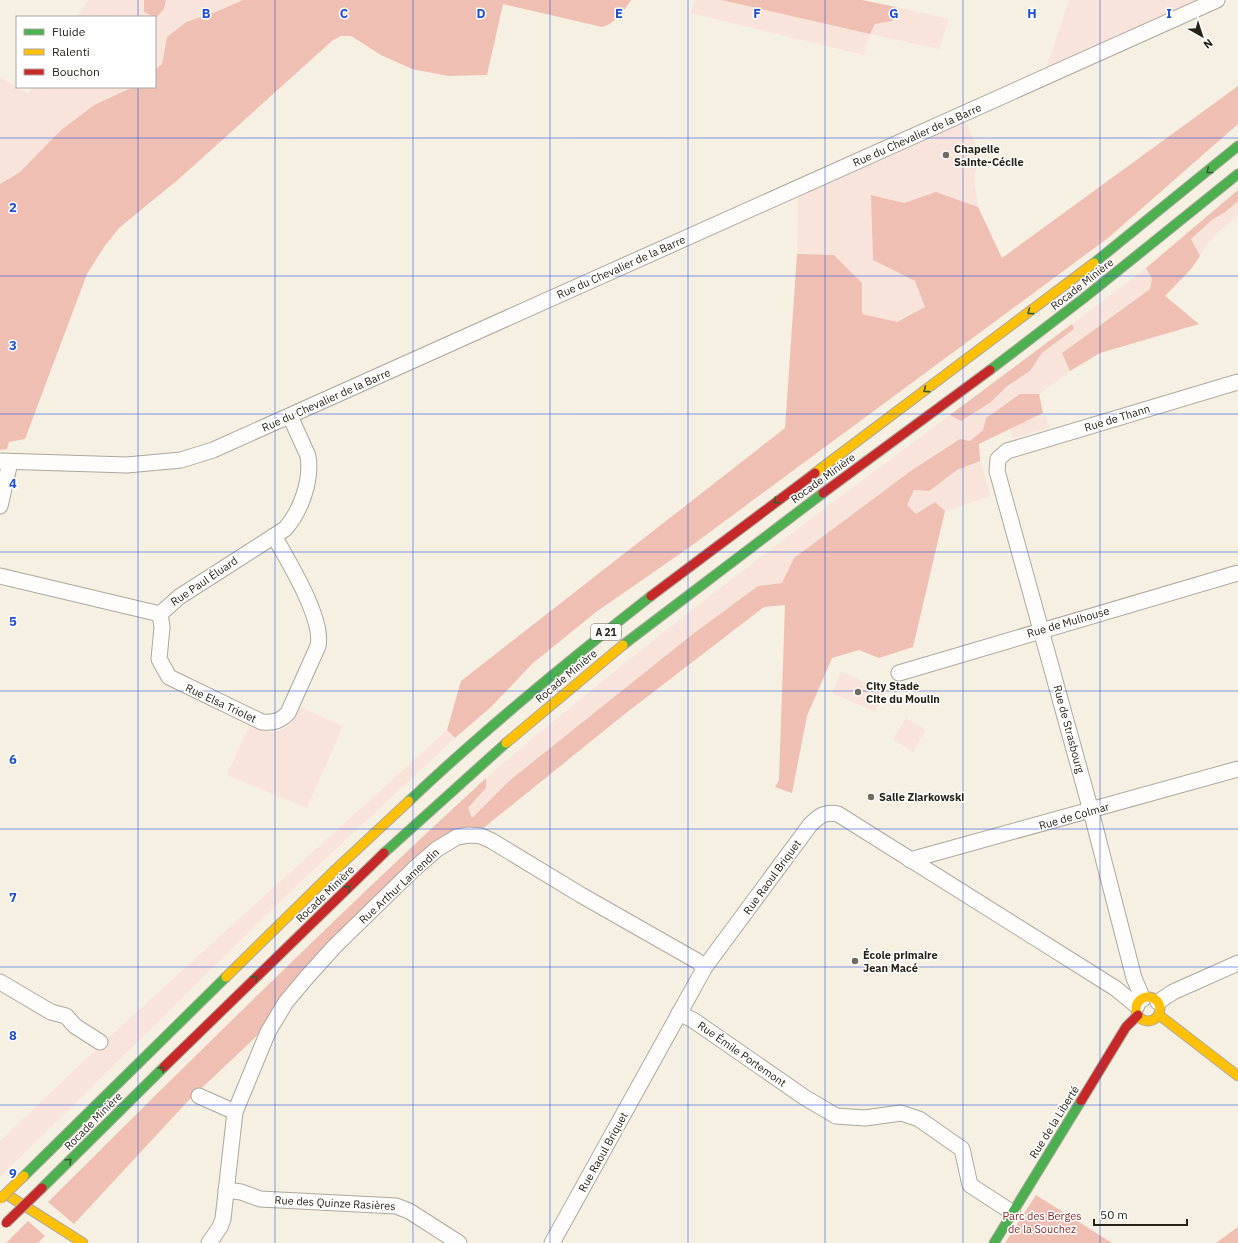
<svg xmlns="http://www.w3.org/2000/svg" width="1238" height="1243" viewBox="0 0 1238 1243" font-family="'IBM Plex Sans',sans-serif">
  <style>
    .green { fill: #f8e4db }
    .forest { fill: #efbfb4 }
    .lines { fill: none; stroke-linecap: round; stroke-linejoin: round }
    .street-casing { stroke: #ada89d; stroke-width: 17 }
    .fast-casing { stroke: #ada89d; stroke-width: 11 }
    .slow-casing { stroke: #ada89d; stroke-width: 11 }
    .jam-casing { stroke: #ada89d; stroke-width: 11 }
    .street { stroke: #fefdfb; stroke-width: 15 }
    .fast { stroke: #4caf50; stroke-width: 9 }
    .slow { stroke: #ffc107; stroke-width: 9 }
    .jam { stroke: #c62828; stroke-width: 9 }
    .slow-bridge-casing { stroke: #ada89d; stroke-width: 11; stroke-linecap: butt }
    .jam-bridge-casing { stroke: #ada89d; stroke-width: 11; stroke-linecap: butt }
    .slow-bridge { stroke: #ffc107; stroke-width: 9 }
    .jam-bridge { stroke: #c62828; stroke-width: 9 }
    .oneway { stroke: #365b2e }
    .grid { fill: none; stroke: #1d4ed8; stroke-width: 1; stroke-opacity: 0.55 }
    .poi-dot { fill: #706b5e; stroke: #fff; stroke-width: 1.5 }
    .labels { text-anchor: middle; stroke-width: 3; stroke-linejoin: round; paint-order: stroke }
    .shield { fill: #fff; stroke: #68655d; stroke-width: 1 }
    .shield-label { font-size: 10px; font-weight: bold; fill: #282317 }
    .street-label { font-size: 11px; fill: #282317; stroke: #fff }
    .poi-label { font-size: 11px; font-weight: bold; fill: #282317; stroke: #fff; text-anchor: start }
    .park-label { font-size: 11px; fill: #882a27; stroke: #fff }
    .grid-label { font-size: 13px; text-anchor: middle; font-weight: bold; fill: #1d4ed8; stroke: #fff; stroke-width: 3; stroke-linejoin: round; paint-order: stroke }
  </style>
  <rect width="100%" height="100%" fill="#f6f0e2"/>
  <!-- green -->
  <g class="green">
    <path d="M88,0H144V12L154,17H77Z"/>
    <path d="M166,0H243L218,11L186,22L167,37L162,64L155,70V18L164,9Z"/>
    <path d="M696,0H721L870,34L875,24L892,21L896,7L949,19L939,49L870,34L864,55L690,13Z"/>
    <path d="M1069,0H1203L1046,69Z"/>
    <path d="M0,77L28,94L33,87H133L94,105L60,131L20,172L0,184Z"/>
    <path d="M966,121L979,155L974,180L978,207L936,192L904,203L872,195L873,260L915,281L925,307L897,322L862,314V283L834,255L797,254L798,197Z"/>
    <path d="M1238,201V214L1209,241L1200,256L1191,239L1213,219L1224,213Z"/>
    <path d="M1146,268L1152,279L1150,289L1062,352L1070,371L1039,394H1020L986,418L983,430L970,441L960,439L912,470L794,558L782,583L758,586L509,781L472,819L468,808L486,788V778C635,650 792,532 950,415L961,421L991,402L1006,387L1028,372L1042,353L1074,329L1072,324Z"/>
    <path d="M1046,415L1049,428L1013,438L1009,425Z"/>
    <path d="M980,461L991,496L945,511L935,502L916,514L906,505L914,490L929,491L957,470Z"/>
    <path d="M841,672L885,691L875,712L832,693Z"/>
    <path d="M300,707L343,726L307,808L227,775L250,724C276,736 289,734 300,707Z"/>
    <path d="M906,718L926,730L913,752L893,739Z"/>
    <path d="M447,730L455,738L292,890L0,1177V1141L109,1037Z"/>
  </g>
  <!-- forest -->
  <g class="forest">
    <path d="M144,0H166L164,9L156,18L144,12Z"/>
    <path d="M243,0H631C623,12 616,23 602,27L503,4L487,75L448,76L412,69L381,55L351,36H341L333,40L180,178L119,228L104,247L87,274L25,439L9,442L7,449L0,450V184L20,172L60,131L94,105L133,87H155V70L162,64L167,37L186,22L218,11Z"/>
    <path d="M721,0H862L896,7L892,21L875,24L870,34Z"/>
    <path d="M1238,86V124L1108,238L687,549L596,612L532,664L491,707L455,738L447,730L461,681L785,428L797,254L834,255L862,283V314L897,322L925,307L915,281L873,260L871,195L904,203L936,192L978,207L1002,258Z"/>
    <path d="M1238,190V201L1224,213L1213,219L1191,239L1200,256L1191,269L1165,296L1199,324L1100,353L1070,371L1062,353L1150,289L1152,279L1146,268Z"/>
    <path d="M1072,324L1074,329L1042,353L1030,371L1006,387L991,402L961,421L950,415Z"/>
    <path d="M1020,394H1039L1043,413L979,444L980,461L957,470L929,491L914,490L907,505L916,514L935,502L945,511L913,647L879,658L859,650L832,658L807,716L792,793L775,787L779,780L785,605L764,607L626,713L481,830L449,836L261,1032L188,1101L74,1224L48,1202C192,1059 336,916 486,778V788L468,808L472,818L509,781L693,634L758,586L782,583L794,558L912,470L960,439L970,441L983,430L986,418Z"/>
    <path d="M1036,1195L1112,1243H1005Z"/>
    <path d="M28,1221L45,1236L38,1243H6Z"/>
    <path d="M1238,1227V1243H1216Z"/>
  </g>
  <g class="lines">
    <defs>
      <g id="street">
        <path d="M0,461L127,465L181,460L213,450L1217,0"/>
        <path d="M0,506L10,462"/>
        <path d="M0,576L160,614"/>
        <path d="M160,614L162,627L159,659L169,677L262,722C274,723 280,721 288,713L318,646C324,619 288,561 274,536"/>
        <path d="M160,614L179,597L285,529C301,511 312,480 308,456L290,416"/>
        <path d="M899,673L1238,573"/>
        <path d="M910,860L1238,769"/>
        <path d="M0,982L51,1012L66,1016L75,1026L100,1042"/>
        <path d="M1143,999L1134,978L1091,811L997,471L998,459L1007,451L1238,382"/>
        <path d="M1158,1002L1173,992L1238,963"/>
        <path d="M679,1013L693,1020L804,1097L836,1116L865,1118L901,1113L919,1119L962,1149L970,1185L1013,1213"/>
        <path d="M199,1096L235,1112"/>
        <path d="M226,1190L241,1192L260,1199L396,1206L409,1211L459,1243"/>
        <path d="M209,1243L220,1227L223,1219L235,1112L268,1032L286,1002L307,977L335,946L414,869L437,849L457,837L469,835L481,836L492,841L581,895L697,961L705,967"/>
        <path d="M552,1243L705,967L810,825C819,816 825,811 838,814L1115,988L1137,1006"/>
      </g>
      <g id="fast">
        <path d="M1094,263L1238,146"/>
        <path d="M990,370L1084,298L1238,174"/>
        <path d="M623,645L823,493"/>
        <path d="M409,801C486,728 568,661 651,596"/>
        <path d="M384,853L506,743"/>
        <path d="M24,1176L226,977"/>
        <path d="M42,1188L164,1067"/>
        <path d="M994,1243L1081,1101"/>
      </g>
      <g id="slow">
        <path d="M815,473L1094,263"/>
        <path d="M506,743L623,645"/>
        <path d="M226,977L336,869L409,801"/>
        <circle cx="1148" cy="1009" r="12"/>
        <path d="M1159,1015L1238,1076"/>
        <path d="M9,1196L83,1243"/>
      </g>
      <g id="jam">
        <path d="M823,493L990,370"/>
        <path d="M651,596L815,473"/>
        <path d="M164,1067L384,853"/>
        <path d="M1081,1101L1126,1027L1138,1015"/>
      </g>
    </defs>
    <!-- street casing -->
    <use href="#street" class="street-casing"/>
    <!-- fast casing -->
    <use href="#fast" class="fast-casing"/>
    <!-- slow casing -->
    <use href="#slow" class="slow-casing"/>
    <!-- jam casing -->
    <use href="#jam" class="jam-casing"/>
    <!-- street -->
    <use href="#street" class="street"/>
    <!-- fast -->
    <use href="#fast" class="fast"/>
    <!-- slow -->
    <use href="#slow" class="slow"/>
    <!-- jam -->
    <use href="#jam" class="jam"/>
    <defs>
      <path id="slow-bridge" d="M0,1199L24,1176"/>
      <path id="jam-bridge" d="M6,1223L42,1188"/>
    </defs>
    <!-- slow-bridge casing -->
    <use href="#slow-bridge" class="slow-bridge-casing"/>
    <!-- jam-bridge casing -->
    <use href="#jam-bridge" class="jam-bridge-casing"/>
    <!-- slow-bridge -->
    <use href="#slow-bridge" class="slow-bridge"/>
    <!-- jam-bridge -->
    <use href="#jam-bridge" class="jam-bridge"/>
  </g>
  <!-- one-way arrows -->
  <defs><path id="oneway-chevron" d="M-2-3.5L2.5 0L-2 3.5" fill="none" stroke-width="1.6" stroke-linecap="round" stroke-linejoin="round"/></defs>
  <g class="oneway">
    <use href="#oneway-chevron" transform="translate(1209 171) rotate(141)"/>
    <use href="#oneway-chevron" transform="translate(1030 312) rotate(143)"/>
    <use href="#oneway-chevron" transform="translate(926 390) rotate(144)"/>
    <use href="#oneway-chevron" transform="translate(776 501) rotate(143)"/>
    <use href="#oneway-chevron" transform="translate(348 888) rotate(-44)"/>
    <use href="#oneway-chevron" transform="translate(255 978) rotate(-44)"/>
    <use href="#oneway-chevron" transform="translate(162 1069) rotate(-45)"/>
    <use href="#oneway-chevron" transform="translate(69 1161) rotate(-45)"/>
  </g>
  <!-- grid -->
  <path class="grid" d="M138,0V17M275,0V1243M413,0V1243M550,0V1243M688,0V1243M825,0V1243M963,0V1243M1100,0V1243M138,87V1243M0,138H1238M0,276H1238M0,414H1238M0,552H1238M0,691H1238M0,829H1238M0,967H1238M0,1105H1238"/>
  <!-- markers -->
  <g class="poi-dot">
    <circle cx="946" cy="155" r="4"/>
    <circle cx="858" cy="692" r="4"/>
    <circle cx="871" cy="797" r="4"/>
    <circle cx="855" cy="961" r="4"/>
  </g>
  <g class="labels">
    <!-- shield labels -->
    <rect class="shield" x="591" y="624" width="30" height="16" rx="3"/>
    <g class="shield-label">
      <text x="606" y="636">A 21</text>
    </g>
    <!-- street labels -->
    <g class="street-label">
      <text transform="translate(917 135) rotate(-24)" y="4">Rue du Chevalier de la Barre</text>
      <text transform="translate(621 267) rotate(-24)" y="4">Rue du Chevalier de la Barre</text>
      <text transform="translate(1082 284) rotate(-38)" y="4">Rocade Minière</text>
      <text transform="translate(326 400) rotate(-24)" y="4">Rue du Chevalier de la Barre</text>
      <text transform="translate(1117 418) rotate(-17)" y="4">Rue de Thann</text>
      <text transform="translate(823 478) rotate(-36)" y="4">Rocade Minière</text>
      <text transform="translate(204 581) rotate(-34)" y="4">Rue Paul Éluard</text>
      <text transform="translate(1068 622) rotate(-16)" y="4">Rue de Mulhouse</text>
      <text transform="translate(566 676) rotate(-40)" y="4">Rocade Minière</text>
      <text transform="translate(221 703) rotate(25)" y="4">Rue Elsa Triolet</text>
      <text transform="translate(1069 729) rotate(75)" y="4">Rue de Strasbourg</text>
      <text transform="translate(1074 816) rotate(-16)" y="4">Rue de Colmar</text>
      <text transform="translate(772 877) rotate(-54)" y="4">Rue Raoul Briquet</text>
      <text transform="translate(399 886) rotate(-43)" y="4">Rue Arthur Lamendin</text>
      <text transform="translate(325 894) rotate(-44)" y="4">Rocade Minière</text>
      <text transform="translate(742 1054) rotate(35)" y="4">Rue Émile Portemont</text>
      <text transform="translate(93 1121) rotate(-45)" y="4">Rocade Minière</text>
      <text transform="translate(1054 1122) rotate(-58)" y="4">Rue de la Liberté</text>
      <text transform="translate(603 1152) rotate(-61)" y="4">Rue Raoul Briquet</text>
      <text transform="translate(335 1203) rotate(3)" y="4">Rue des Quinze Rasières</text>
    </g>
    <!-- poi labels -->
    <g class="poi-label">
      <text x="954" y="153">Chapelle<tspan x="954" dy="13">Sainte-Cécile</tspan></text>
      <text x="866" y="690">City Stade<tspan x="866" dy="13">Cite du Moulin</tspan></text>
      <text x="879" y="801">Salle Ziarkowski</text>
      <text x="863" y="959">École primaire<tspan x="863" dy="13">Jean Macé</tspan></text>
    </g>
    <!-- park labels -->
    <g class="park-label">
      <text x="1042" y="1220">Parc des Berges<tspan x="1042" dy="13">de la Souchez</tspan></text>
    </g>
  </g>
  <g class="grid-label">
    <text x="206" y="18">B</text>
    <text x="344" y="18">C</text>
    <text x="481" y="18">D</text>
    <text x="619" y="18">E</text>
    <text x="757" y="18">F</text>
    <text x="894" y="18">G</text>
    <text x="1032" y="18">H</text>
    <text x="1169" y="18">I</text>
    <text x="13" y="212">2</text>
    <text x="13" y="350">3</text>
    <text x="13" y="488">4</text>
    <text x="13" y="626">5</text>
    <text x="13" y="764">6</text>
    <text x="13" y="902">7</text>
    <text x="13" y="1040">8</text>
    <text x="13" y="1178">9</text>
  </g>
  <!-- legend -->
  <rect x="16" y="16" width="140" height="72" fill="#ffffff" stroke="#a9a7a2"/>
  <rect x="24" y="29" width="20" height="6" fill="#4caf50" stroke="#a9a7a2"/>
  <text x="52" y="36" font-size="12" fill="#282317">Fluide</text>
  <rect x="24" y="49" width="20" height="6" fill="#ffc107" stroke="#a9a7a2"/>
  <text x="52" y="56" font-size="12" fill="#282317">Ralenti</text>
  <rect x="24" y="69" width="20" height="6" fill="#c62828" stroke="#a9a7a2"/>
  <text x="52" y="76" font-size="12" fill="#282317">Bouchon</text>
  <!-- north arrow -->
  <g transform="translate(1202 36) rotate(141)" stroke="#ffffff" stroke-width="3" paint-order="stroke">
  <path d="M0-3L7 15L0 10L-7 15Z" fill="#282317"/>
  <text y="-6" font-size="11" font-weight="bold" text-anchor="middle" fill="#282317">N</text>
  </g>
  <!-- scale -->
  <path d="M1094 1219v6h93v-6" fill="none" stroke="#282317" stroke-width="2"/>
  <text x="1100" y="1219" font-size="12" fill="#282317" stroke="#ffffff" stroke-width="3" paint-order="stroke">50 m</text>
</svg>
